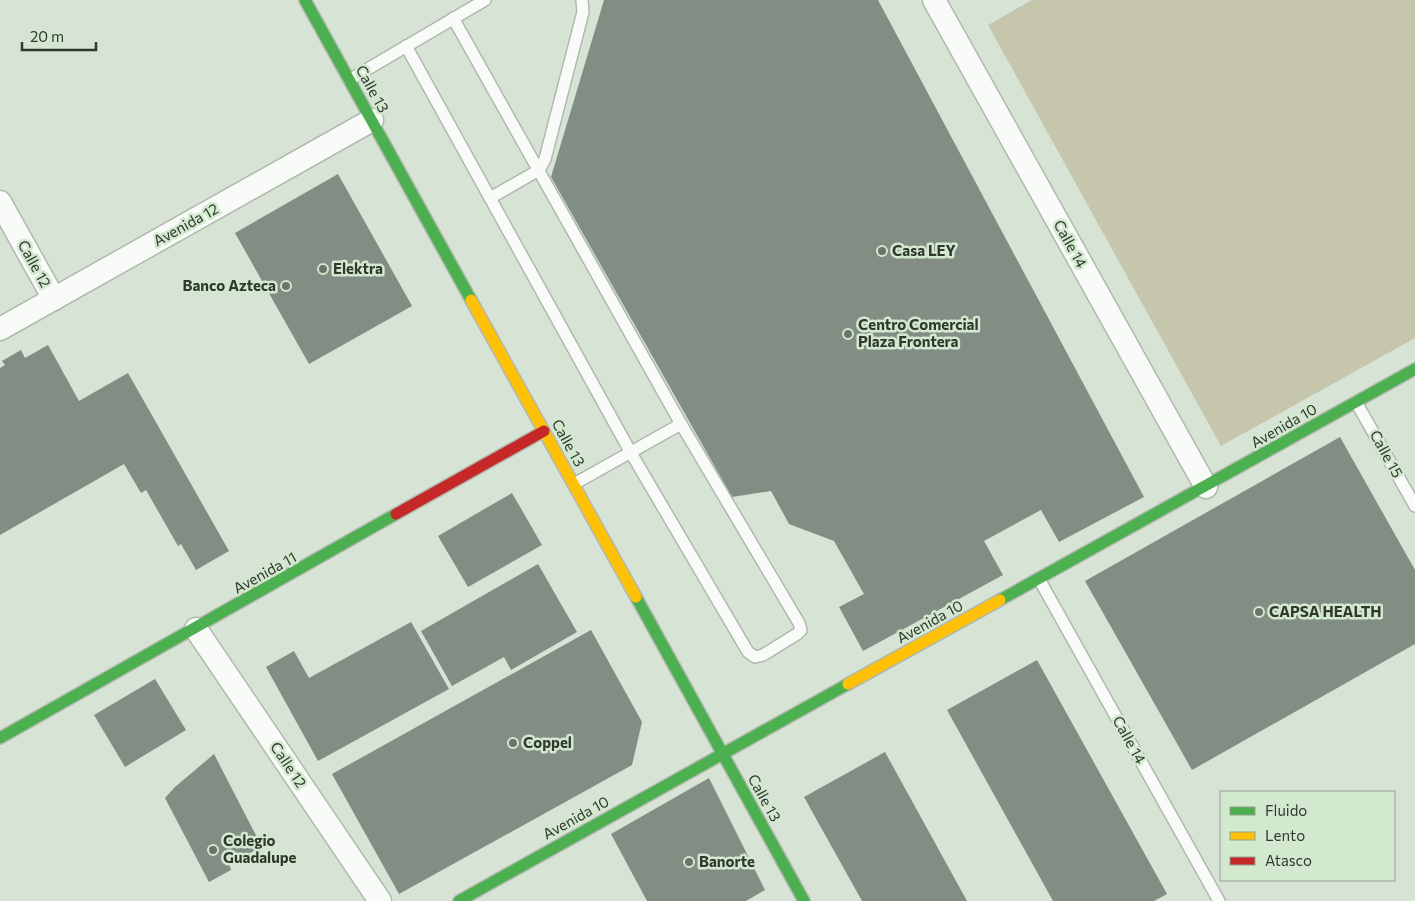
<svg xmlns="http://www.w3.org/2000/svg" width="1415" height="901" viewBox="0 0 1415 901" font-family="Commissioner,sans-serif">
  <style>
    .green { fill: #c6c6ac }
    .building { fill: #828d84 }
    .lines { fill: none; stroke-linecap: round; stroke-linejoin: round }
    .lane-casing { stroke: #b0b9ae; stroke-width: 14 }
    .street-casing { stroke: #b0b9ae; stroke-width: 25 }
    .fast-casing { stroke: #b0b9ae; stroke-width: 14 }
    .slow-casing { stroke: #b0b9ae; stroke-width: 14 }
    .jam-casing { stroke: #b0b9ae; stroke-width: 14 }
    .lane { stroke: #f9fbf9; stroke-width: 11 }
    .street { stroke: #f9fbf9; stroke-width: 22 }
    .fast { stroke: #4caf50; stroke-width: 11 }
    .slow { stroke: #ffc107; stroke-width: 11 }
    .jam { stroke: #c62828; stroke-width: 11 }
    .poi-dot { fill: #6b7469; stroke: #d3e9cf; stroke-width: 2 }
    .labels { text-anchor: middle; stroke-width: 5; stroke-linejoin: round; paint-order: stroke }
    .street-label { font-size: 15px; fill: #31392f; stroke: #d3e9cf }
    .poi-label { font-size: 15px; font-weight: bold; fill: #31392f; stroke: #d3e9cf; text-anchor: start }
  </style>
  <rect width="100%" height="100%" fill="#d7e3d5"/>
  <!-- green -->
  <path class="green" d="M1032,0H1415V338L1221,446L988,25Z"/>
  <!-- building -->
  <g class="building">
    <path d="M604,0H878L1144,497L1059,542L1041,510L984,541L1003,575L863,651L839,607L864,594L834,541L789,524L771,491L732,497L551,177Z"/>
    <path d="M338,174L412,306L309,364L235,233Z"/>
    <path d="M48,345L79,401L128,373L229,551L196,570L181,544L178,546L146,490L141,493L124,464L0,535V368L5,365L2,361L21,350L25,358Z"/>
    <path d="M1340,437L1415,570V644L1192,770L1085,581Z"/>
    <path d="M512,493L542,545L468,587L438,536Z"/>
    <path d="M538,564L577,632L511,670L504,657L452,686L421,631Z"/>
    <path d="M411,622L449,689L318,761L266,667L294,651L309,678Z"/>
    <path d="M591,630L642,722L632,765L399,894L332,774Z"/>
    <path d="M1037,660L1167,894L1154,901H1053L947,710Z"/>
    <path d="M155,679L186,730L125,767L94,715Z"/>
    <path d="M885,752L967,901H862L804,797Z"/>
    <path d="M214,754L262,847L229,863L231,870L209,882L165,798L175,787Z"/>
    <path d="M709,778L765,890L746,901H647L611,834Z"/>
  </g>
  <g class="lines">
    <defs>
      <g id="lane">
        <path d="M406,46L631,453L748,652L755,657L763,655L797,634L801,630L799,623L681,424L453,18"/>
        <path d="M349,80L485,0"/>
        <path d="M490,198L539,170L545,159L583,12L582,0"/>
        <path d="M1356,402L1415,506"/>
        <path d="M574,484L681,424"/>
        <path d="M1039,579L1219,901"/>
      </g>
      <g id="street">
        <path d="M934,0L1206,487"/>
        <path d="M0,202L54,299"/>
        <path d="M0,329L372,120"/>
        <path d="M196,629L380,901"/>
      </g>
      <g id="fast">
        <path d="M305,0L471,300"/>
        <path d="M636,597L804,901"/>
        <path d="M1000,600L1415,369"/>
        <path d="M0,738L396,514"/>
        <path d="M459,901L848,684"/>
      </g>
      <g id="slow">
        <path d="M471,300L636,597"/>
        <path d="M848,684L1000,600"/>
      </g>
      <path id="jam" d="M396,514L544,431"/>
    </defs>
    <!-- lane casing -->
    <use href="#lane" class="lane-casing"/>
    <!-- street casing -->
    <use href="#street" class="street-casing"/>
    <!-- fast casing -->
    <use href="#fast" class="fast-casing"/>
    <!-- slow casing -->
    <use href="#slow" class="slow-casing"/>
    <!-- jam casing -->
    <use href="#jam" class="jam-casing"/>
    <!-- lane -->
    <use href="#lane" class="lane"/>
    <!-- street -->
    <use href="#street" class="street"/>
    <!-- fast -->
    <use href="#fast" class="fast"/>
    <!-- slow -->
    <use href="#slow" class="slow"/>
    <!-- jam -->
    <use href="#jam" class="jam"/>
  </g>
  <!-- markers -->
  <g class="poi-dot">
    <circle cx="882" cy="251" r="5"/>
    <circle cx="323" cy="269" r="5"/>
    <circle cx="286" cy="286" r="5"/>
    <circle cx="848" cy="334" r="5"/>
    <circle cx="1259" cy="612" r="5"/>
    <circle cx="513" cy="743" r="5"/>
    <circle cx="213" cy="850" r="5"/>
    <circle cx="689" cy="862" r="5"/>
  </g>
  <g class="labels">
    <!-- street labels -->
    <g class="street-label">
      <text transform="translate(372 89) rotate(61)" y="5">Calle 13</text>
      <text transform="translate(186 225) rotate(-29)" y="5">Avenida 12</text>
      <text transform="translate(1070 244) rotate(61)" y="5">Calle 14</text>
      <text transform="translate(34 264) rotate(61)" y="5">Calle 12</text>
      <text transform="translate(1284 426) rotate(-30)" y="5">Avenida 10</text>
      <text transform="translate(568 443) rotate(61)" y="5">Calle 13</text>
      <text transform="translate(1386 454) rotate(61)" y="5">Calle 15</text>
      <text transform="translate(265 573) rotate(-29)" y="5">Avenida 11</text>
      <text transform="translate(930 622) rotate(-29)" y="5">Avenida 10</text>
      <text transform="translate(1129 740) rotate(61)" y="5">Calle 14</text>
      <text transform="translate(288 765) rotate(56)" y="5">Calle 12</text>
      <text transform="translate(764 798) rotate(61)" y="5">Calle 13</text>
      <text transform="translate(576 818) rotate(-29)" y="5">Avenida 10</text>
    </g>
    <!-- poi labels -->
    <g class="poi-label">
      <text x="892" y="256">Casa LEY</text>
      <text x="333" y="274">Elektra</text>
      <text x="276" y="291" text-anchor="end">Banco Azteca</text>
      <text x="858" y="330">Centro Comercial<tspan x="858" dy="17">Plaza Frontera</tspan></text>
      <text x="1269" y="617">CAPSA HEALTH</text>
      <text x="523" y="748">Coppel</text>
      <text x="223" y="846">Colegio<tspan x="223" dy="17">Guadalupe</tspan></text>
      <text x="699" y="867">Banorte</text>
    </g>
  </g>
  <!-- legend -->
  <rect x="1220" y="791" width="175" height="90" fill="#d3e9cf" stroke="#92a38f"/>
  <rect x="1230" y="807" width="25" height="8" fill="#4caf50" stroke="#92a38f"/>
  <text x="1265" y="816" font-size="15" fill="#31392f">Fluido</text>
  <rect x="1230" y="832" width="25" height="8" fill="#ffc107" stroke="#92a38f"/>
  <text x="1265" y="841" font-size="15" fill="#31392f">Lento</text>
  <rect x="1230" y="857" width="25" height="8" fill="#c62828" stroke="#92a38f"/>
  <text x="1265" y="866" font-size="15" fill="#31392f">Atasco</text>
  <!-- scale -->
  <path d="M22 42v8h74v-8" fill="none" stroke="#31392f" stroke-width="2.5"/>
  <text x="30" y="42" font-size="15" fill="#31392f" stroke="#d3e9cf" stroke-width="4" paint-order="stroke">20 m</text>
</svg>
